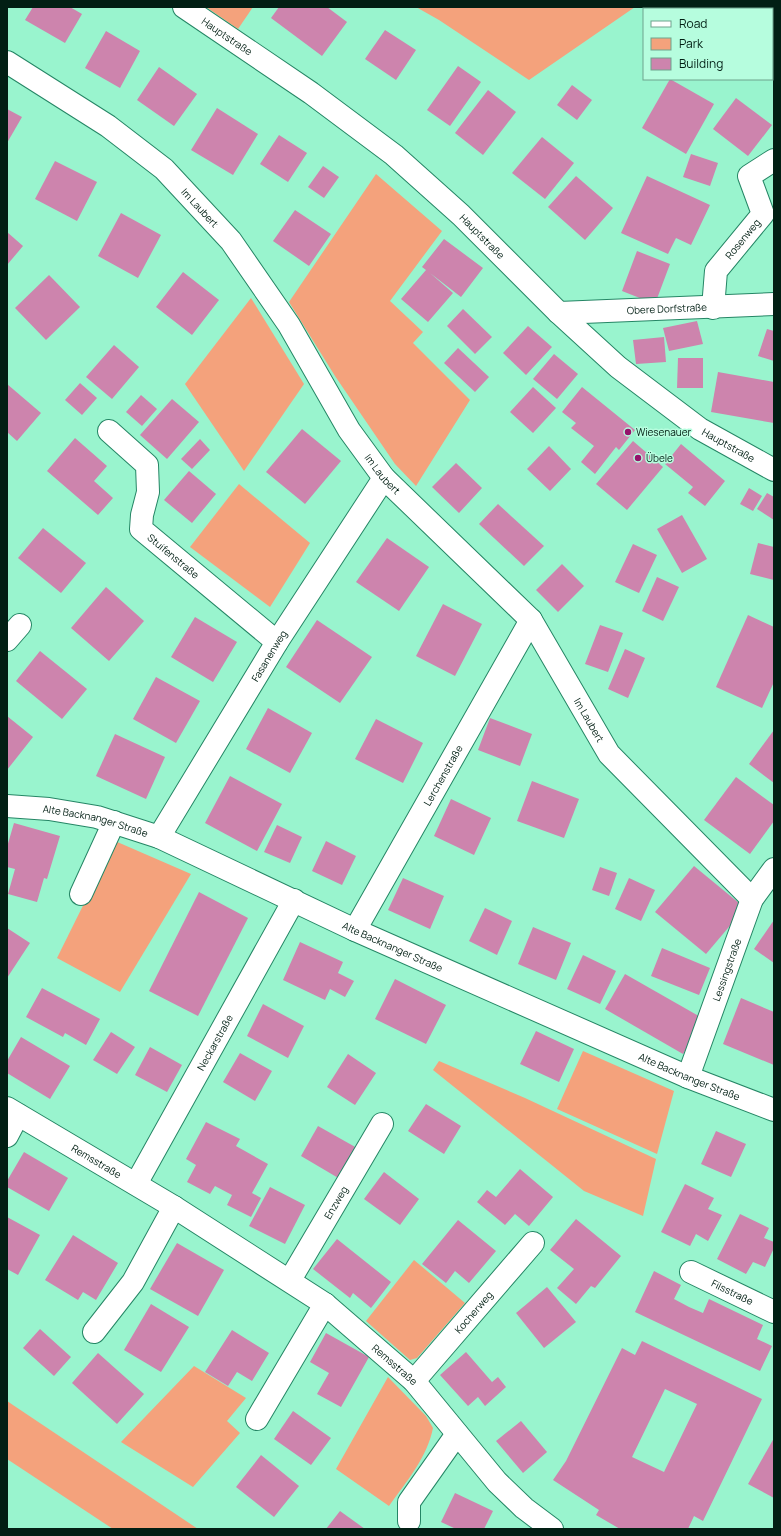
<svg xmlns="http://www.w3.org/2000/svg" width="781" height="1536" viewBox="0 0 781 1536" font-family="Manrope,sans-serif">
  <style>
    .green { fill: #f4a27c }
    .building { fill: #cd84ad; fill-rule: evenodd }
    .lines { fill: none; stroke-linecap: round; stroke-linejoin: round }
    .minor-casing { stroke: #258665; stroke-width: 24 }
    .minor { stroke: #fff; stroke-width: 22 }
    .poi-dot { fill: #95126b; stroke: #b6fdde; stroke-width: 1.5 }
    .labels { text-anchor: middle; stroke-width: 3; stroke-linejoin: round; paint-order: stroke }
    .street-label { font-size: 10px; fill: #021f14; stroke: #b6fdde }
    .poi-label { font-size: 10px; fill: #021f14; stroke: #b6fdde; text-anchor: start }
  </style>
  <rect width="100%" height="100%" fill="#99f4ce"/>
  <!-- green -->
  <g class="green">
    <path d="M206,7H253L238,29Z"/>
    <path d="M416,7H635L529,80L439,20Z"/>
    <path d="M376,174L442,231L390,301L423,332L413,343L470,400L416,486L395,464L335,376L289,302Z"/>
    <path d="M251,298L304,384L244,471L185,384Z"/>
    <path d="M239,484L310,543L270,607L190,547Z"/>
    <path d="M115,841L191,874L120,992L57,958Z"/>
    <path d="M583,1051L674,1091L657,1154L557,1109Z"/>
    <path d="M439,1061L525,1098L656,1159L643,1216L584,1191L433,1070Z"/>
    <path d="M414,1260L465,1303L417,1358L410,1360L366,1321Z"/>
    <path d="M194,1366L246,1398L227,1421L240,1433L193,1487L121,1442Z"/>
    <path d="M388,1377L426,1416L433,1428C427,1458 406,1482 389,1506L336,1469Z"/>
    <path d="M7,1401L198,1529H113L7,1459Z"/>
  </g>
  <!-- building -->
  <g class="building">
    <path d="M33,7H70L82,14L65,43L25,20Z"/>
    <path d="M279,7H327L347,22L322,56L271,18Z"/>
    <path d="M679,7H696L698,9H677Z"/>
    <path d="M385,30L416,50L396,80L365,59Z"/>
    <path d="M106,31L140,51L120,88L85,68Z"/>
    <path d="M458,66L481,82L450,126L427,110Z"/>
    <path d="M159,67L197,94L174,126L137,100Z"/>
    <path d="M670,79L714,104L686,154L642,128Z"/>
    <path d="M572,85L592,100L577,120L557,105Z"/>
    <path d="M488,90L516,112L483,155L455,133Z"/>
    <path d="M736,98L772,125L748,156L713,129Z"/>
    <path d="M217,108L258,134L233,175L191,150Z"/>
    <path d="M7,109L22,117L7,143Z"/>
    <path d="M279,135L307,153L288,182L260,164Z"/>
    <path d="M542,137L574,163L545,199L512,173Z"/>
    <path d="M691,154L718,163L710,186L683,177Z"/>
    <path d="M55,161L97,182L77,221L35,199Z"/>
    <path d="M323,166L339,177L324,198L308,187Z"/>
    <path d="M576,176L613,208L585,240L548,207Z"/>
    <path d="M647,176L710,205L691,245L676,238L668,254L621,233Z"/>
    <path d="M295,210L331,234L309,266L273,241Z"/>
    <path d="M121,213L161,235L138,278L98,256Z"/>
    <path d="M7,232L23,246L7,265Z"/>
    <path d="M444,239L483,268L461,297L430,273L453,293L428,322L401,299L426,270L422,267Z"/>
    <path d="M637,251L670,264L655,304L622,291Z"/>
    <path d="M183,272L219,300L192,335L156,307Z"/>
    <path d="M49,275L80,307L46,340L15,308Z"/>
    <path d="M463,309L492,337L475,354L447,326Z"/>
    <path d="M697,321L703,344L669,351L663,328Z"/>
    <path d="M528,326L552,347L526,375L503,353Z"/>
    <path d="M767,329L774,331V361L758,356Z"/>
    <path d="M664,337L666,362L636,364L633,340Z"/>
    <path d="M114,345L139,367L112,399L86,377Z"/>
    <path d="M458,348L489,377L475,392L444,363Z"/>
    <path d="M554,354L578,374L557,399L533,379Z"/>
    <path d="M678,358H703V388H677Z"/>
    <path d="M718,372L774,382V423L711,412Z"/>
    <path d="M80,383L97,398L82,415L65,400Z"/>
    <path d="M7,384L41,413L17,441L7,432Z"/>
    <path d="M533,387L556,408L533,433L510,412Z"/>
    <path d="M582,387L635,430L619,450L616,447L595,474L581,462L594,446L571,428L576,423L562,412Z"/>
    <path d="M141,395L157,409L142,426L126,412Z"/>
    <path d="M172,399L199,422L167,459L140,435Z"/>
    <path d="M302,429L341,461L305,504L266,472Z"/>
    <path d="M75,438L107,466L94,481L113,498L98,515L47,471Z"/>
    <path d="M200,439L210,450L192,469L181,459Z"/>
    <path d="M633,441L663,467L627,510L596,484Z"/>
    <path d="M681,444L725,481L705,506L688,493L693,487L665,464Z"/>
    <path d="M549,446L571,469L550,491L527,469Z"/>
    <path d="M456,463L482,488L459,513L432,487Z"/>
    <path d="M189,471L216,494L192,523L164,500Z"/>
    <path d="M749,488L762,496L753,511L740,504Z"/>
    <path d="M767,493L774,497V520L757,509Z"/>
    <path d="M498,504L544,546L524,566L479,524Z"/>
    <path d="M682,515L707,559L682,573L657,529Z"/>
    <path d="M43,528L86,563L61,593L18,558Z"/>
    <path d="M387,538L429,567L399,611L356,582Z"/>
    <path d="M758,543L774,547V580L750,574Z"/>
    <path d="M633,544L657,555L639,593L615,582Z"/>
    <path d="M562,564L584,586L558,612L536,590Z"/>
    <path d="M657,577L679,587L663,621L642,611Z"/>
    <path d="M106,587L144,621L109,661L71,628Z"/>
    <path d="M443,604L482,624L455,676L416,656Z"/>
    <path d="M748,615L774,627V682L762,708L716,687Z"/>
    <path d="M195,617L237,642L213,682L171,657Z"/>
    <path d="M317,620L372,657L340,703L286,667Z"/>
    <path d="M600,625L623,633L608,672L585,664Z"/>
    <path d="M625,649L645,658L628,698L608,689Z"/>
    <path d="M40,651L87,689L62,719L16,681Z"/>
    <path d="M156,677L200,701L176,743L133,719Z"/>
    <path d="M268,708L312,733L290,773L246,749Z"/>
    <path d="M7,716L33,737L7,770Z"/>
    <path d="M490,718L532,734L520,766L478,750Z"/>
    <path d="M376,719L423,743L403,783L355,759Z"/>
    <path d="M774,730V783L749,764Z"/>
    <path d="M115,734L165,757L146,799L96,776Z"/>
    <path d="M230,776L282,804L257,851L205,823Z"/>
    <path d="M736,777L774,805V821L750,854L704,820Z"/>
    <path d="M532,781L579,799L564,838L517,821Z"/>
    <path d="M451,799L491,818L474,855L434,836Z"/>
    <path d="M14,823L60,836L47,879L44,878L37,902L8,894L15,869L7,867V847Z"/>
    <path d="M277,825L302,837L290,863L264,852Z"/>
    <path d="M326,841L356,856L342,885L312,871Z"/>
    <path d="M694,866L745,908L706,954L655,912Z"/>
    <path d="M600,867L617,873L609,896L592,890Z"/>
    <path d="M403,878L444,896L430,929L388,910Z"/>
    <path d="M629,878L655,890L641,921L615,909Z"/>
    <path d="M199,892L248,918L198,1016L149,991Z"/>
    <path d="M485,908L512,921L497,955L469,941Z"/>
    <path d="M774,920V963L754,949Z"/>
    <path d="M533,927L571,943L556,980L518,964Z"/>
    <path d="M7,928L30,943L7,978Z"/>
    <path d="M300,942L343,962L338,973L354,981L345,997L330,989L325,1000L283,980Z"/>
    <path d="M662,948L710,968L699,995L651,976Z"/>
    <path d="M583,955L616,971L600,1004L567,989Z"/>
    <path d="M625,974L704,1019L683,1054L605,1009Z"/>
    <path d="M395,979L446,1005L426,1044L375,1019Z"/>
    <path d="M42,988L100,1019L86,1045L65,1033L63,1037L26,1017Z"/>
    <path d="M741,998L774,1012V1065L723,1044Z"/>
    <path d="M263,1004L304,1026L288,1058L247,1036Z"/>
    <path d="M536,1031L574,1049L559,1082L520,1064Z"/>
    <path d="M111,1032L135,1047L117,1074L93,1060Z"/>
    <path d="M21,1037L70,1066L50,1099L7,1073V1061Z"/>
    <path d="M150,1047L182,1065L167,1092L135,1075Z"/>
    <path d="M240,1053L272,1071L255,1101L223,1082Z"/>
    <path d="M348,1054L376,1073L355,1105L327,1087Z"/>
    <path d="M426,1104L461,1126L444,1154L408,1131Z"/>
    <path d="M206,1122L240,1139L236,1146L268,1164L252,1193L261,1198L251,1217L227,1205L232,1195L215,1186L210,1194L187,1182L196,1165L186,1159Z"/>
    <path d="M318,1126L357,1148L340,1179L301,1156Z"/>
    <path d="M716,1131L746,1144L731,1177L701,1164Z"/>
    <path d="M24,1152L68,1178L49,1211L7,1187V1181Z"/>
    <path d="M520,1169L553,1197L529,1226L515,1214L505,1225L477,1202L487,1190L496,1197Z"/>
    <path d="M384,1172L419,1199L400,1225L364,1199Z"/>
    <path d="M685,1184L714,1198L708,1209L722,1215L708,1241L696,1234L690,1246L661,1232Z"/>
    <path d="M270,1187L305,1205L285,1244L249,1226Z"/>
    <path d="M740,1214L769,1228L764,1238L774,1242V1248L765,1267L753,1262L746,1274L717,1259Z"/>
    <path d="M7,1217L40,1235L18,1275L7,1269Z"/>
    <path d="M576,1219L621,1256L595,1288L591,1286L576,1304L557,1288L574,1269L550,1250Z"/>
    <path d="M458,1220L496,1251L469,1283L455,1271L446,1283L422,1264Z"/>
    <path d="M73,1235L118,1263L96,1300L83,1292L78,1300L45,1280Z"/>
    <path d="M337,1239L391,1282L371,1308L353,1293L350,1298L313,1269Z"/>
    <path d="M177,1243L224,1270L198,1316L150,1289Z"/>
    <path d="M654,1271L681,1285L674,1299L689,1307L703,1313L709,1299L763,1325L757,1339L772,1346L760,1371L635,1312Z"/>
    <path d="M547,1287L576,1322L544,1348L516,1313Z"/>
    <path d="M151,1304L189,1327L161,1372L124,1350Z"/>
    <path d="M40,1329L71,1357L54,1376L23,1348Z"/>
    <path d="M232,1330L269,1353L252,1381L237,1372L228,1386L205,1372Z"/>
    <path d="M326,1333L369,1357L341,1407L317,1394L329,1373L310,1362Z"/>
    <path d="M642,1341L762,1399L703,1521L694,1516L688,1529H620L596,1515L599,1510L553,1480L566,1461L622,1348L635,1355ZM665,1389L697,1404L664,1472L632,1457Z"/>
    <path d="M466,1352L492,1382L498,1377L506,1387L485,1406L478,1397L468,1406L440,1375Z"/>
    <path d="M98,1353L144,1394L117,1424L72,1383Z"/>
    <path d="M293,1411L331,1438L311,1465L274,1439Z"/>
    <path d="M521,1421L547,1452L523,1473L496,1441Z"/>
    <path d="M774,1438V1498L748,1484Z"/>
    <path d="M261,1455L299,1486L274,1517L236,1487Z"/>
    <path d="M455,1493L493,1511L484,1529H456L441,1522Z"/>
    <path d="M340,1511L365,1529H326Z"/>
  </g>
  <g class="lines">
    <defs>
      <g id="minor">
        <path id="s1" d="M184,7L311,93L394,155L461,215L559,313L618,367L700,429L774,470"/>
        <path id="s2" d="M7,62L108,126L164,169L231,241L289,325L349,430L384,478L531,620L609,754L752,899"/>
        <path id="s3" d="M713,308L716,271L763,214L749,176L774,160"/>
        <path id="s4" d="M559,313L774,304"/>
        <path id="s5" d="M109,431L147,465L148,492L142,515L141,529L277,642"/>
        <path d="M7,640L20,625"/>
        <path id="s6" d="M7,806L49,809L97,817L159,837L355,930L688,1077L774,1110"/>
        <path id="s7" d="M159,837L277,642L384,478"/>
        <path d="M81,894L114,822"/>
        <path id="s8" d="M355,930L531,620"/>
        <path id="s9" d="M688,1077L752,899L774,869"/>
        <path id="s10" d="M7,1108L174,1207L325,1304L414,1381L497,1482L524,1508L552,1529"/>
        <path d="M7,1136L18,1115"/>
        <path id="s11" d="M136,1184L294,900"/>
        <path id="s12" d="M691,1272L774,1312"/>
        <path id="s13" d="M290,1280L382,1124"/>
        <path d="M94,1332L133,1282L174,1207"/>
        <path id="s14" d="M414,1381L533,1243"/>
        <path d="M257,1419L325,1304"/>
        <path d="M409,1521V1502L457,1434"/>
      </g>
    </defs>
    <!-- minor casing -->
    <use href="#minor" class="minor-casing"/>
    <!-- minor -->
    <use href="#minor" class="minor"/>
  </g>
  <!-- markers -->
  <g class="poi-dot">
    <circle cx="628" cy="432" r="4"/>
    <circle cx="638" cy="458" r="4"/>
  </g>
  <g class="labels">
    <!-- street labels -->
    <g class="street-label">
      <text dy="4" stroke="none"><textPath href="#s1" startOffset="52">Hauptstraße</textPath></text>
      <text dy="4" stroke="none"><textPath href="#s2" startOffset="243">Im Laubert</textPath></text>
      <text dy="4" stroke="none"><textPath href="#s1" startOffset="377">Hauptstraße</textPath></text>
      <text dy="4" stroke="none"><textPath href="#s3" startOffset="79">Rosenweg</textPath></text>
      <text dy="4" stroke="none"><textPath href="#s4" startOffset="108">Obere Dorfstraße</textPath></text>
      <text dy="4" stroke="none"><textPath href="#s1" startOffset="701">Hauptstraße</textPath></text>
      <text dy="4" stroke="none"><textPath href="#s2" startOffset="567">Im Laubert</textPath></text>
      <text dy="4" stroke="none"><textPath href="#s5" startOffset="158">Stuifenstraße</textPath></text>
      <text dy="4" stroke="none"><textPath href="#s7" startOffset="212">Fasanenweg</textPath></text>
      <text dy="4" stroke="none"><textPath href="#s2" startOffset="891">Im Laubert</textPath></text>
      <text dy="4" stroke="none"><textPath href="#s8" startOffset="178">Lerchenstraße</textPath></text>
      <text dy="4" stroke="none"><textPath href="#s6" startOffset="90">Alte Backnanger Straße</textPath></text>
      <text dy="4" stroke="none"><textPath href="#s6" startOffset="414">Alte Backnanger Straße</textPath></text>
      <text dy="4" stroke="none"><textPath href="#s9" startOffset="114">Lessingstraße</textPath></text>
      <text dy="4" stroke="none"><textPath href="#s11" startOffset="162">Neckarstraße</textPath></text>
      <text dy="4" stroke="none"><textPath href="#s6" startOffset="738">Alte Backnanger Straße</textPath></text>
      <text dy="4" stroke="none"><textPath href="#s10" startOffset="104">Remsstraße</textPath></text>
      <text dy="4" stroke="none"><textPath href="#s13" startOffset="90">Enzweg</textPath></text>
      <text dy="4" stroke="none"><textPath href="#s12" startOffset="46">Filsstraße</textPath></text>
      <text dy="4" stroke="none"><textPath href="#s14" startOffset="91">Kocherweg</textPath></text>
      <text dy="4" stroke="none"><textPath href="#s10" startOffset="466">Remsstraße</textPath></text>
    </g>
    <!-- poi labels -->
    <g class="poi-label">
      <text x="636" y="436">Wiesenauer</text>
      <text x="646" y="462">Übele</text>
    </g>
  </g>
  <!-- border -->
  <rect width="781" height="1536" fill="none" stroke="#021f14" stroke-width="16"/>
  <!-- legend -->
  <rect x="643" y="8" width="130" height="72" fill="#b6fdde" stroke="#6ea48d"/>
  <rect x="651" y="21" width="20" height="6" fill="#ffffff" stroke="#6ea48d"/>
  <text x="679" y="28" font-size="12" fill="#021f14">Road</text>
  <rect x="651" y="38" width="20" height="12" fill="#f4a27c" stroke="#6ea48d"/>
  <text x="679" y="48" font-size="12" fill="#021f14">Park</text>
  <rect x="651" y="58" width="20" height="12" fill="#cd84ad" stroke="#6ea48d"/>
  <text x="679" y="68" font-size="12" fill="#021f14">Building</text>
</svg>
